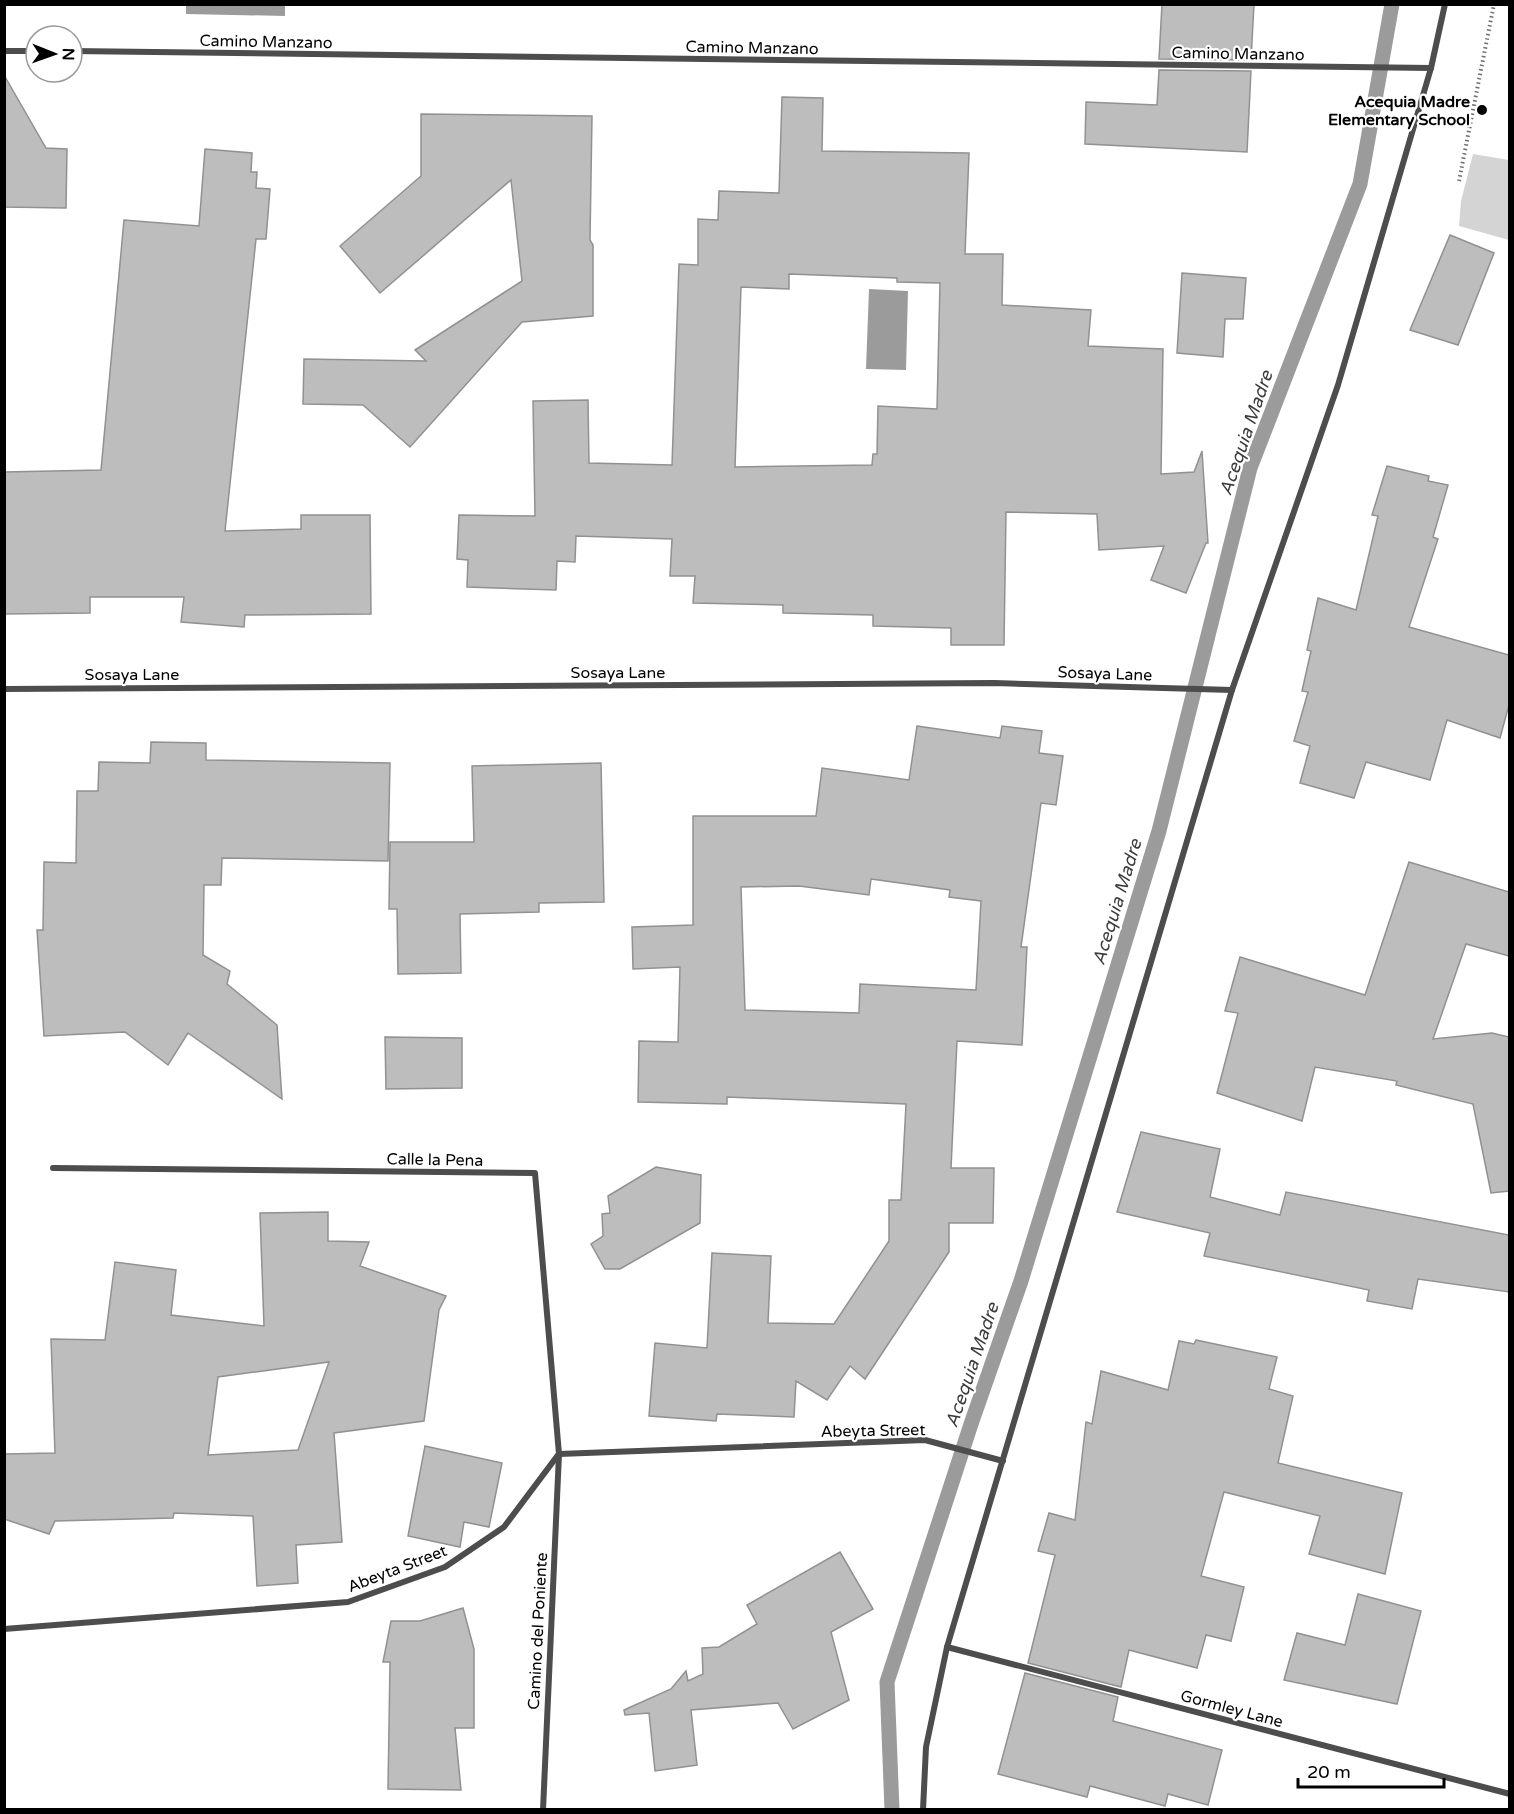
<svg xmlns="http://www.w3.org/2000/svg" width="1514" height="1814" viewBox="0 0 1514 1814" font-family="'Varela Round',sans-serif">
  <style>
    .green { fill: #d4d4d4 }
    .water { fill: #9b9b9b }
    .lines { fill: none; stroke-linecap: round; stroke-linejoin: round }
    .stream { stroke: #9b9b9b; stroke-width: 15 }
    .building { fill: #bdbdbd; stroke: #919191; stroke-width: 1.5; fill-rule: evenodd }
    .path { stroke: #6f6f6f; stroke-width: 4; stroke-dasharray: 1.5 3; stroke-linecap: butt }
    .minor { stroke: #4d4d4d; stroke-width: 6 }
    .poi-dot { fill: #000; stroke: #fff; stroke-width: 2 }
    .labels { text-anchor: middle; stroke-width: 4.5; stroke-linejoin: round; paint-order: stroke }
    .street-label { font-size: 16px; fill: #000; stroke: #fff }
    .poi-label { font-size: 16px; font-weight: bold; fill: #000; stroke: #fff; text-anchor: end }
    .water-label { font-size: 18px; font-style: italic; fill: #3c3c3c; stroke: #fff }
  </style>
  <rect width="100%" height="100%" fill="#fff"/>
  <!-- green -->
  <path class="green" d="M1473,154L1509,160V240L1459,226L1461,201Z"/>
  <!-- water -->
  <g class="water">
    <path d="M186,5H285V16L186,14Z"/>
    <path d="M869,289L908,291L906,370L866,369Z"/>
  </g>
  <g class="lines">
    <!-- stream -->
    <path class="stream" d="M892,1810L887,1682L971,1424L1021,1281L1159,831L1250,468L1360,184L1392,4"/>
  </g>
  <!-- building -->
  <g class="building">
    <path d="M1162,4H1254L1251,60L1159,59Z"/>
    <path d="M1159,70L1251,71L1247,152L1085,144L1086,102L1157,105Z"/>
    <path d="M4,75L46,148L67,149L66,208L4,207Z"/>
    <path d="M782,97L823,98L822,151L969,153L965,254H1003L1002,305L1091,310L1088,346L1163,349L1161,474L1194,472L1202,451L1208,543H1206L1186,593L1151,580L1164,546L1099,550L1097,514L1006,512L1004,645H951V628L873,626V615L783,613V605L693,603L695,576H670L672,539L576,536L575,562L557,561L556,590L467,587L468,560L457,559L459,515L535,516L533,401L588,400L589,463L672,465L679,264L698,265V219L718,220L719,191L779,193ZM789,274L897,278V282L940,283L937,409L878,406L877,454H873L872,465L735,467L741,287L789,289Z"/>
    <path d="M421,114L592,116L590,240L593,245V316L522,322L410,447L363,405L303,404L304,359L426,361L415,350L522,281L511,180L380,293L340,246L421,176Z"/>
    <path d="M205,149L252,153L251,172H257L256,188L270,189L266,239H256L225,531L301,529V515H370L371,614L245,615L244,627L181,622L184,597H90V613L4,614V472L101,470L124,220L199,226Z"/>
    <path d="M1450,235L1494,253L1458,345L1410,330Z"/>
    <path d="M1182,273L1246,278L1243,319H1225L1223,357L1177,353Z"/>
    <path d="M1387,466L1429,476L1428,481L1448,485L1433,537L1438,539L1409,627L1509,655V705L1500,738L1447,720L1430,780L1366,762L1354,798L1300,783L1310,746L1294,741L1308,692L1302,691L1311,651L1307,650L1318,598L1356,610L1378,516L1372,515Z"/>
    <path d="M917,726L1000,738L1002,726L1042,731L1039,753L1063,756L1056,805L1041,803L1021,947H1027L1022,1045L957,1041L951,1168H994L993,1223H949V1252L865,1379L850,1366L827,1400L796,1381L794,1417L717,1414L716,1421L649,1416L655,1343L707,1348L712,1253L771,1256L768,1323L834,1324L889,1241V1200H901L906,1104L727,1097V1104L638,1102L639,1041L678,1042L680,967L633,969L632,927L693,925V816H816L822,768L909,780ZM871,879L950,890L949,897L981,901L976,990L860,984L859,1013L745,1010L741,887L799,886L869,895Z"/>
    <path d="M151,742L206,743V760L390,763L388,861L222,858L221,885H204L203,955L230,971L227,984L277,1025L282,1099L188,1033L168,1065L125,1032L44,1036L37,930H43L44,862L76,863L77,791H98L99,762L150,763Z"/>
    <path d="M601,763L604,902L539,903V912L460,914L461,973L398,974L397,909H389L390,842H474L472,766Z"/>
    <path d="M1409,862L1509,892V956L1466,944L1433,1039L1492,1033L1509,1037V1191L1491,1193L1473,1104L1396,1085L1397,1081L1315,1067L1302,1121L1217,1093L1238,1013L1225,1011L1240,957L1365,995Z"/>
    <path d="M385,1037L462,1038V1088L386,1089Z"/>
    <path d="M1141,1132L1220,1149L1210,1197L1280,1215L1286,1192L1509,1235V1292L1418,1279L1412,1309L1367,1301L1369,1290L1204,1256L1210,1233L1117,1212Z"/>
    <path d="M656,1167L701,1175L700,1223L620,1269H605L591,1244L603,1236L602,1214L610,1213L608,1196Z"/>
    <path d="M328,1212V1241L369,1242L360,1266L446,1296L439,1310L424,1421L334,1433L342,1542L296,1545L298,1583L257,1586L253,1516L174,1513L173,1518L55,1521L49,1534L4,1519V1454L55,1453L51,1339L105,1340L115,1262L176,1270L171,1315L264,1326L260,1213ZM329,1362L298,1450L208,1455L218,1377Z"/>
    <path d="M1196,1340L1277,1357L1269,1389L1293,1396L1278,1463L1402,1493L1385,1574L1309,1554L1320,1516L1224,1492L1201,1576L1244,1587L1231,1641L1206,1635L1197,1668L1129,1650L1121,1687L1028,1663L1055,1555L1038,1551L1049,1513L1075,1520L1086,1422L1092,1424L1101,1371L1168,1390L1179,1341L1194,1344Z"/>
    <path d="M425,1446L502,1463L489,1527L464,1522L460,1547L408,1536Z"/>
    <path d="M840,1552L873,1609L831,1632L849,1700L793,1729L778,1703L691,1710L697,1765L655,1771L649,1713L625,1715L624,1710L671,1689L686,1671L688,1681L703,1674L702,1648L719,1647L757,1624L747,1605Z"/>
    <path d="M1358,1594L1421,1611L1397,1704L1284,1680L1297,1633L1345,1645Z"/>
    <path d="M463,1608L474,1649V1728H455L461,1790L388,1789L390,1662H383L391,1621H420Z"/>
    <path d="M1025,1673L1118,1697L1113,1721L1222,1750L1208,1805L1168,1794L1165,1806L1090,1786L1087,1797L998,1774Z"/>
  </g>
  <g class="lines">
    <!-- path -->
    <path class="path" d="M1459,181L1494,4"/>
    <!-- minor -->
    <g class="minor">
      <path d="M4,51H36"/>
      <path d="M72,51L1431,68"/>
      <path d="M4,689L994,683L1232,690"/>
      <path d="M53,1168L535,1173L559,1454L543,1810"/>
      <path d="M559,1454L925,1440L1003,1461"/>
      <path d="M4,1629L348,1602L445,1567L504,1527L558,1455"/>
      <path d="M947,1647L1510,1794"/>
      <path d="M923,1810L926,1747L947,1647L1232,690L1338,385L1431,68L1445,4"/>
    </g>
  </g>
  <!-- markers -->
  <circle class="poi-dot" cx="1482" cy="110" r="6"/>
  <g class="labels">
    <!-- street labels -->
    <g class="street-label">
      <text transform="translate(266 41) rotate(1)" y="6">Camino Manzano</text>
      <text transform="translate(752 47) rotate(1)" y="6">Camino Manzano</text>
      <text transform="translate(1238 53) rotate(1)" y="6">Camino Manzano</text>
      <text x="618" y="678">Sosaya Lane</text>
      <text transform="translate(1105 673) rotate(2)" y="6">Sosaya Lane</text>
      <text x="132" y="680">Sosaya Lane</text>
      <text transform="translate(435 1159) rotate(1)" y="6">Calle la Pena</text>
      <text transform="translate(873 1430) rotate(-1)" y="6">Abeyta Street</text>
      <text transform="translate(397 1568) rotate(-21)" y="6">Abeyta Street</text>
      <text transform="translate(537 1631) rotate(-87)" y="6">Camino del Poniente</text>
      <text transform="translate(1232 1708) rotate(15)" y="6">Gormley Lane</text>
    </g>
    <!-- poi labels -->
    <g class="poi-label">
      <text x="1470" y="107">Acequia Madre<tspan x="1470" dy="18">Elementary School</tspan></text>
    </g>
    <!-- water labels -->
    <g class="water-label">
      <text transform="translate(1246 433) rotate(-71)" y="6">Acequia Madre</text>
      <text transform="translate(1117 902) rotate(-73)" y="6">Acequia Madre</text>
      <text transform="translate(972 1365) rotate(-71)" y="6">Acequia Madre</text>
    </g>
  </g>
  <!-- border -->
  <rect width="1514" height="1814" fill="none" stroke="#000000" stroke-width="12"/>
  <!-- north arrow -->
  <g transform="translate(54 54) rotate(91)"><circle r="28" fill="#ffffff" stroke="#999999" stroke-width="1.5"/>
  <path d="M0-4.5L10 22L0 15L-10 22Z" fill="#000000"/>
  <text y="-9" font-size="16" font-weight="bold" text-anchor="middle" fill="#000000">N</text>
  </g>
  <!-- scale -->
  <path d="M1298 1778v9h146v-9" fill="none" stroke="#000000" stroke-width="3"/>
  <text x="1307" y="1778" font-size="18" fill="#000000" stroke="#ffffff" stroke-width="4.5" paint-order="stroke">20 m</text>
</svg>
